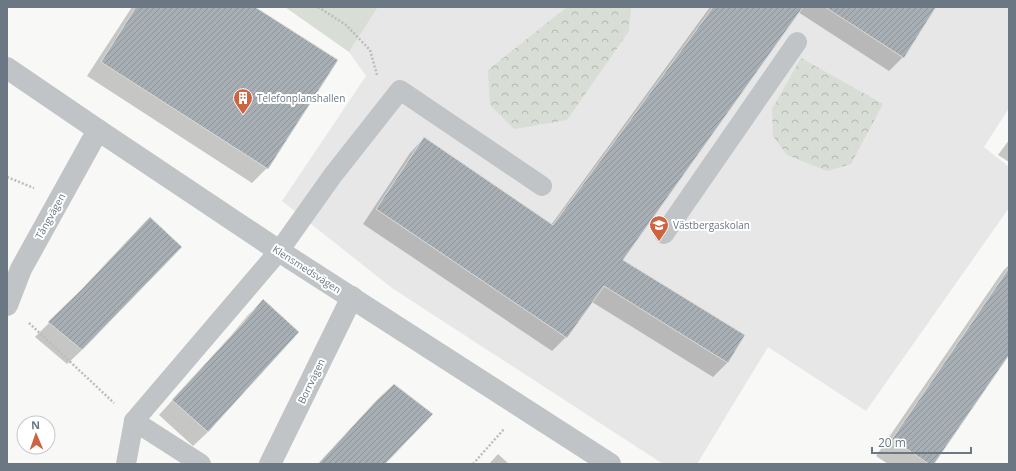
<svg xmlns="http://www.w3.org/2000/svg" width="1016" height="471" viewBox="0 0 1016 471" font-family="'Open Sans',sans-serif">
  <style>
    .built { fill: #e6e7e6 }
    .grass { fill: #d8ddd6 }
    .park { fill: url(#park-crowns) }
    .shadow { fill: #0003 }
    .building { fill: url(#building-hatch); stroke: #dadad9 }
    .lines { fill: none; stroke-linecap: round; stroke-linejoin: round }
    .path { stroke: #babdbf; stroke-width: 2.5; stroke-dasharray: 2 2; stroke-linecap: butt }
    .service { stroke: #c0c4c7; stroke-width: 20 }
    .minor { stroke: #c0c4c7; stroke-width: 22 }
    .labels { text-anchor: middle; stroke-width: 4; stroke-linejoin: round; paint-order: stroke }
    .poi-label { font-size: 10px; fill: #6b7884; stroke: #fff; text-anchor: start }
    .street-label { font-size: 10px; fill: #6b7884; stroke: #fff }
  </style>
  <defs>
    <pattern id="park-crowns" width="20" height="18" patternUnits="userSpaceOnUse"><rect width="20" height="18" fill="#d8ddd6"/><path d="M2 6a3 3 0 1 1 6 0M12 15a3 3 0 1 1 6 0" fill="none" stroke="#b3b8b3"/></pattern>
    <pattern id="building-hatch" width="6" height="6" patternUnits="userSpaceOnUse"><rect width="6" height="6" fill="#a8afb4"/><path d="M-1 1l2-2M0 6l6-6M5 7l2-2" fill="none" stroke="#8d9398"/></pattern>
  </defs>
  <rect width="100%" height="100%" fill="#f8f8f6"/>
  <!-- built -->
  <path class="built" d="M378,7H1009V108L984,147L1009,167V208L866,411L768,347L697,464H663L392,288L282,201L366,76L349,52Z"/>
  <!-- grass -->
  <path class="grass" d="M285,7H378L349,52Z"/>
  <!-- park -->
  <g class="park">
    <path d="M567,7H631L629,31L567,120L514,129L490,105L488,70Z"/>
    <path d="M801,58L883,104L851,164L827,171L787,155L773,136L772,109Z"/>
  </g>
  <!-- shadow -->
  <g class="shadow">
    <path d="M132,7H253L337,61L267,168L252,183L87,76Z"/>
    <path d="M710,7H935L903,57L889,71L798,12L621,260L744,335L727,363L713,377L592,302L566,337L552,351L363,224L410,153L424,138L551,225Z"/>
    <path d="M1009,140V162L998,155Z"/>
    <path d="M1009,265V353L932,464H888L876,456L1003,271Z"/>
    <path d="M263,301L208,432L193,446L159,415L228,339L248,315Z"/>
    <path d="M70,302L82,350L67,364L35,337Z"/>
    <path d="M498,454L509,464H489Z"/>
  </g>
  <!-- building -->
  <g class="building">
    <path d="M136,7H255L338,60L268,169L101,62Z"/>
    <path d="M713,7H803L623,260L745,335L728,363L604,286L567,338L376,209L424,137L553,225Z"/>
    <path d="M825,7H936L904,58Z"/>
    <path d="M150,217L182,247L82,350L48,322L81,290Z"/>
    <path d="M1009,268V355L934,464H929L892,439Z"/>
    <path d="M263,299L299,332L208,432L172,400L243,323Z"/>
    <path d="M394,384L433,414L385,464H318L376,401Z"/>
  </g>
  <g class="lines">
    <!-- path -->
    <g class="path">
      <path d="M318,7L346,25L370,50L377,75"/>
      <path d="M7,177L34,188"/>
      <path d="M29,323L114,403"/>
      <path d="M473,464L504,429"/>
    </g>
    <!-- service -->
    <g class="service">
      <path d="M664,234L797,42"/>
      <path d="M134,421L201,464"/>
      <path d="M126,464L134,421L279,251L333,175L400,90L542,186"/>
    </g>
    <!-- minor -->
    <g class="minor">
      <path d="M7,68L98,130L279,251L610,464"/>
      <path d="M7,305L21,269L98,130"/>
      <path d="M270,464L352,297"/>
    </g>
  </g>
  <!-- icons -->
  <defs>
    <symbol id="building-pin" viewBox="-11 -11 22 30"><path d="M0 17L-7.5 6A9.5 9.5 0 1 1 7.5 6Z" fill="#cf6340" stroke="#fff"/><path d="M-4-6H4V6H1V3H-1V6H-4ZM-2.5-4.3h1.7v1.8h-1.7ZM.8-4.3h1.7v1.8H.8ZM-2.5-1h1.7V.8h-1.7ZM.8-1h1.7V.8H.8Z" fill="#fff"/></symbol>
    <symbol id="school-pin" viewBox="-11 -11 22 30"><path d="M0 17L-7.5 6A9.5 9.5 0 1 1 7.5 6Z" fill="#cf6340" stroke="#fff"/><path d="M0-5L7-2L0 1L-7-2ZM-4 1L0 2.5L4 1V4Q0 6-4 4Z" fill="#fff"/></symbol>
  </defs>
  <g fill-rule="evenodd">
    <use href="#building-pin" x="232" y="87" width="22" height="30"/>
    <use href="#school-pin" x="648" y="214" width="22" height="30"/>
  </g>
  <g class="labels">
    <!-- poi labels -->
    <g class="poi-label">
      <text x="257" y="102">Telefonplanshallen</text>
      <text x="673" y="229">Västbergaskolan</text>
    </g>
    <!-- street labels -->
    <g class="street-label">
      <text transform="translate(50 216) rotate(-61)" y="4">Tångvägen</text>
      <text transform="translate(307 269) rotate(33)" y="4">Klensmedsvägen</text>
      <text transform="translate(311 381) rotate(-64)" y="4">Borrvägen</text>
    </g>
  </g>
  <!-- border -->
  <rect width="1016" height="471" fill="none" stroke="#6b7884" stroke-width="16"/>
  <!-- north arrow -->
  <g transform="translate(36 435) rotate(358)"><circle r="19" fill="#ffffff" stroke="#c4c9ce"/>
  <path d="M0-3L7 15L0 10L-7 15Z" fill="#cf6340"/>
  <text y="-6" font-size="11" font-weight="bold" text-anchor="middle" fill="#6b7884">N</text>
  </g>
  <!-- scale -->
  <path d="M872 447v6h99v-6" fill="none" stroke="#6b7884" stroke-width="2"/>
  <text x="878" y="447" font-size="12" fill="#6b7884" stroke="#ffffff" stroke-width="3" paint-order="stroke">20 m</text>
</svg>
